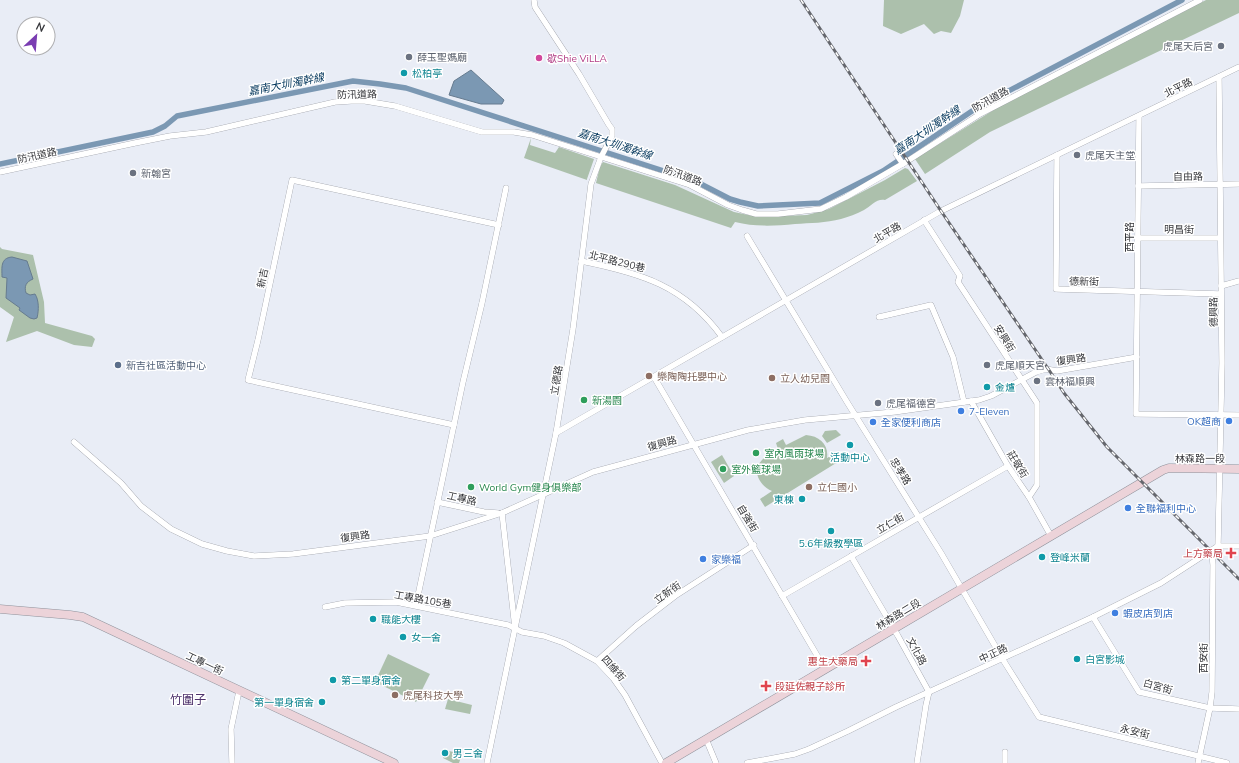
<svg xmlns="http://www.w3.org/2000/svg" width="1239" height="763" viewBox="0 0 1239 763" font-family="Mulish,'Noto Sans TC',sans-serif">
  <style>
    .green { fill: #acc0ac }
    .water { fill: #7b98b3; stroke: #667b8f }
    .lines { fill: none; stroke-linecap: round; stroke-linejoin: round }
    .canal { stroke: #7b98b3; stroke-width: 5.5 }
    .street-casing { stroke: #8f929b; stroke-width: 6 }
    .secondary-casing { stroke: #8f929b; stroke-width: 9 }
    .street { stroke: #fff; stroke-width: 5.5 }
    .secondary { stroke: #ecd3d9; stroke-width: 8 }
    .rail-casing { stroke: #65676d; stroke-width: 3 }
    .rail { stroke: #fff; stroke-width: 1.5; stroke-dasharray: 4.5; stroke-linecap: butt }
    .worship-dot { fill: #6b7280; stroke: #fff; stroke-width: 1.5 }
    .hotel-dot { fill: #d1479c; stroke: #fff; stroke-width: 1.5 }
    .culture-dot { fill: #0f9aa8; stroke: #fff; stroke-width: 1.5 }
    .service-dot { fill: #5c6f8a; stroke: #fff; stroke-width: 1.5 }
    .education-dot { fill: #8d6e63; stroke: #fff; stroke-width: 1.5 }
    .leisure-dot { fill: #2e9e5b; stroke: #fff; stroke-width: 1.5 }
    .shop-dot { fill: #3f7fe0; stroke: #fff; stroke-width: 1.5 }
    .health-dot { fill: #e0444e; stroke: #fff; stroke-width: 1.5 }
    .labels { text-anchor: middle; stroke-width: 3; stroke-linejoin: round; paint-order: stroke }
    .worship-label { font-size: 10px; fill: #5b616d; stroke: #fff; text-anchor: start }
    .hotel-label { font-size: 10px; fill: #b23c85; stroke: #fff; text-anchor: start }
    .culture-label { font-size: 10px; fill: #0d838f; stroke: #fff; text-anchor: start }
    .street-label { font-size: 10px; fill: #36373b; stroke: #fff }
    .service-label { font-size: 10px; fill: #4e5e75; stroke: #fff; text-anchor: start }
    .education-label { font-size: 10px; fill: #785e54; stroke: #fff; text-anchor: start }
    .leisure-label { font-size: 10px; fill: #27864d; stroke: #fff; text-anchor: start }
    .shop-label { font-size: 10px; fill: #366cbe; stroke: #fff; text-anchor: start }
    .health-label { font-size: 10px; fill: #be3a42; stroke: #fff; text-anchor: end }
    .water-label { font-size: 11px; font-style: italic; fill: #07395e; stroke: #fff }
    .quarter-label { font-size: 12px; fill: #4d316b; stroke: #fff }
  </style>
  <rect width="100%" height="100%" fill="#e9edf6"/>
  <!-- green -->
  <g class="green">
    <path d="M884,0H964L960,16L951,33L941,31L934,34L924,24L901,34L883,26Z"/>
    <path d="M1206,0H1239V13L990,132L925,174L915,159L1000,106Z"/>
    <path d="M531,138L530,145L555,153L559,147L594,159L587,179V180L524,158Z"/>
    <path d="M603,162L675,185L734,212L758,217L807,215L829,209L885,180L905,168L908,169L917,181L885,200C877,198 871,206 864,210C857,214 848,217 841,219C826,223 810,223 795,224C774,226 755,227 735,222L731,228L596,183C598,176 599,167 603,162Z"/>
    <path d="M0,247L2,249L33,255L44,302L45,323L92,336L95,339L92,347L74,345L37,331L6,342L14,317L0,307Z"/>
    <path d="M836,430L841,435L827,443L822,436L825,431Z"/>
    <path d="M806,435C820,436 829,445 827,458L836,453L841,460L765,507L760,499L772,491C760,486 751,471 762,460C767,454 775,451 782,448L778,449L776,443L783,439L786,445Z"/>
    <path d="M722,455L734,476L724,483L711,462Z"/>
    <path d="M388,654L430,674L416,702L375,682Z"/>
    <path d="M448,699L472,705L470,714L445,709Z"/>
    <path d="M445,750L462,754L459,763H453L443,758Z"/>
  </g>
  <!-- water -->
  <g class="water">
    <path d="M471,70L504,100L502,104H481L449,95L454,81Z"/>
    <path d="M12,257L27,261L33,279C26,282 24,286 26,293L30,295L35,294C39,300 39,310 37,318L34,319L30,318L19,310L20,308L6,298L7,278L2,277C2,268 0,258 12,257Z"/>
  </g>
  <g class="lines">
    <!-- canal -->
    <path class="canal" d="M0,164L153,132L165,126L177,116L353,81L380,84L406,88L695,181L730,199L740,202L758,206L820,203L883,171L978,107L1182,0"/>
    <defs>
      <g id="street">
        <path d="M1139,117L1136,414L1239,415"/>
        <path d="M896,154L903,164"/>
        <path d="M1057,155L1056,289L1221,294"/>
        <path d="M0,172L135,143L170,136L206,132L335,102L351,101H365L395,106L482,132H514L532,135L690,185L728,205L742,210L756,214H778L821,209L846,197L906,162L980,114L1200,0"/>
        <path d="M1138,186L1239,184"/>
        <path d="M924,220L960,276L958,282L1037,403V485L1029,497"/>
        <path d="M747,236L847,402L941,553L1005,663L1039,717L1227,763"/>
        <path d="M1138,238H1220"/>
        <path d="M581,261C641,273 685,286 722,337"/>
        <path d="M1221,286L1239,281"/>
        <path d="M879,317L931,305L953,357L964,402"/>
        <path d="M654,377L825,669"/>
        <path d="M971,401L1008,466L1029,497L1051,536"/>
        <path d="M454,425L248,380L258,340L292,180L499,225"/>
        <path d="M556,433L939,212L1239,67"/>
        <path d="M74,442L121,483L141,506L171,529L202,544L227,551L254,556L293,554L430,536L502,513L593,472L748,430L805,420L894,412L979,400L991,396L1036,372L1046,369L1057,371L1137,357"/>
        <path d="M437,502L484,512L498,513"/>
        <path d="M1218,546L1222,363L1219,77"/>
        <path d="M851,556L898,636L929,692L926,705L917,763"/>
        <path d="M782,596L1008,466"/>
        <path d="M416,605L463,382L482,303L506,188"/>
        <path d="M325,607L345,603L396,602L508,625L522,632L544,636L564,643L597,661L613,678L625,695L662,763"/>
        <path d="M1093,617L1139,692L1210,708L1239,709"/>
        <path d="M515,628L556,433L573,329L591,184L601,157L612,136V129L609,125L579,74L535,7L534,0"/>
        <path d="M597,661L636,626L675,596L754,545"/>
        <path d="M706,739L716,763"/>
        <path d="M232,763L231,729L239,691"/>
        <path d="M487,763L515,628L502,513"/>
        <path d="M747,763L795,754L809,749L848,731L896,707L1093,617L1161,583L1218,546H1239"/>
        <path d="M1005,763V752"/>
        <path d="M1198,763L1210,708L1212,692L1213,565L1212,551"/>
      </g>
      <g id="secondary">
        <path d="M0,609L70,615L83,617L394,763"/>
        <path d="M666,763L1163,470L1169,468L1239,469"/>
      </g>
    </defs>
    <!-- street casing -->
    <use href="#street" class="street-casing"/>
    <!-- secondary casing -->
    <use href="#secondary" class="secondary-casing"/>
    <!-- street -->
    <use href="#street" class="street"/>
    <!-- secondary -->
    <use href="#secondary" class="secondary"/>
    <defs>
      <path id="rail" d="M801,0L941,211L1049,370L1064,393L1107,447L1239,579"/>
    </defs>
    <!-- rail casing -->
    <use href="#rail" class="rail-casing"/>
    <!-- rail -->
    <use href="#rail" class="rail"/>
  </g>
  <!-- markers -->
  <g class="worship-dot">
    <circle cx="1221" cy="46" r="4"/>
    <circle cx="409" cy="57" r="4"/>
    <circle cx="1077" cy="155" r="4"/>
    <circle cx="133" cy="173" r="4"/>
    <circle cx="987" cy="365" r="4"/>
    <circle cx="1037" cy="381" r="4"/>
    <circle cx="878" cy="403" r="4"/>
  </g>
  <circle class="hotel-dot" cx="539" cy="58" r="4"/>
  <g class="culture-dot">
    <circle cx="404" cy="73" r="4"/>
    <circle cx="987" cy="387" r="4"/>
    <circle cx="850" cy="445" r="4"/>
    <circle cx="802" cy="499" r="4"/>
    <circle cx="831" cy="531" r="4"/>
    <circle cx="1042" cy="557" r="4"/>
    <circle cx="373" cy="619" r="4"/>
    <circle cx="403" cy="637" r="4"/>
    <circle cx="1077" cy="659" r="4"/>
    <circle cx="333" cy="680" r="4"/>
    <circle cx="322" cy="702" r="4"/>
    <circle cx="445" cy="753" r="4"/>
  </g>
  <circle class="service-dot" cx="118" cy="365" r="4"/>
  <g class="education-dot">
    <circle cx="649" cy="376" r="4"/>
    <circle cx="772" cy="378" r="4"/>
    <circle cx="809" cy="487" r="4"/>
    <circle cx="395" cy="695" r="4"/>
  </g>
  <g class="leisure-dot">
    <circle cx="584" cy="400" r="4"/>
    <circle cx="756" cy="453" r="4"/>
    <circle cx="723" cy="469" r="4"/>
    <circle cx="471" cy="487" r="4"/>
  </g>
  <g class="shop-dot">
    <circle cx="961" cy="411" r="4"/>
    <circle cx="1229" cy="421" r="4"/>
    <circle cx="873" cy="422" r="4"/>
    <circle cx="1128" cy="508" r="4"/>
    <circle cx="703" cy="559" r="4"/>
    <circle cx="1115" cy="613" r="4"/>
  </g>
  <g class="health-dot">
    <path d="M1229 547h4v4h4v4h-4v4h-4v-4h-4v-4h4z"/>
    <path d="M864 655h4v4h4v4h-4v4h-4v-4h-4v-4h4z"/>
    <path d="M764 680h4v4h4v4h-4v4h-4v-4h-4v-4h4z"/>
  </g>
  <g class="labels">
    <!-- worship labels -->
    <g class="worship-label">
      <text x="1213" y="50" text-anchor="end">虎尾天后宮</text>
      <text x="417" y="61">薛玉聖媽廟</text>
      <text x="1085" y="159">虎尾天主堂</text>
      <text x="141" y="177">新翰宮</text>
      <text x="995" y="369">虎尾順天宮</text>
      <text x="1045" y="385">雲林福順興</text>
      <text x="886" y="407">虎尾福德宮</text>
    </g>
    <!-- hotel labels -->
    <g class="hotel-label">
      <text x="547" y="62">歇Shie ViLLA</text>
    </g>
    <!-- culture labels -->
    <g class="culture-label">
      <text x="412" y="77">松柏亭</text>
      <text x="995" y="391">金爐</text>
      <text x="850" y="461" text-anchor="middle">活動中心</text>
      <text x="794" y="503" text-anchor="end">東棟</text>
      <text x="831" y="547" text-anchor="middle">5.6年級教學區</text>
      <text x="1050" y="561">登峰米蘭</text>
      <text x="381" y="623">職能大樓</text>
      <text x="411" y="641">女一舍</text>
      <text x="1085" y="663">白宮影城</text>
      <text x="341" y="684">第二單身宿舍</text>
      <text x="314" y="706" text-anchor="end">第一單身宿舍</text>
      <text x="453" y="757">男三舍</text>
    </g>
    <!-- street labels -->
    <g class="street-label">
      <text transform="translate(1178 87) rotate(-26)" y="4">北平路</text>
      <text transform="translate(357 94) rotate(-1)" y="4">防汛道路</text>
      <text transform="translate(990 99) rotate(-29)" y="4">防汛道路</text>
      <text transform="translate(37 155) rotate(-12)" y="4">防汛道路</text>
      <text transform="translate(683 175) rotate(20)" y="4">防汛道路</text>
      <text transform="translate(1188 176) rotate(-1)" y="4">自由路</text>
      <text transform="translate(1179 229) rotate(1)" y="4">明昌街</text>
      <text transform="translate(887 232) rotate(-30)" y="4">北平路</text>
      <text transform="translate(1129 237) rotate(-90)" y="4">西平路</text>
      <text transform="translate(617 261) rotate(14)" y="4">北平路290巷</text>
      <text transform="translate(262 278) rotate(-79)" y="4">新吉</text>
      <text transform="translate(1084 281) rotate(1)" y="4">德新街</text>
      <text transform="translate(1213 312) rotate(-91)" y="4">德興路</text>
      <text transform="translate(1005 338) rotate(58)" y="4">安興街</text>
      <text transform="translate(1071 359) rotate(-8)" y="4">復興路</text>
      <text transform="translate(556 380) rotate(-81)" y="4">立德路</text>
      <text transform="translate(662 443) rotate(-15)" y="4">復興路</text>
      <text x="1200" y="462">林森路一段</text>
      <text transform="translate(1018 464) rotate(58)" y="4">莊敬街</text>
      <text transform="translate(901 471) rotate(58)" y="4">忠孝路</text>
      <text transform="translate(462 498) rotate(13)" y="4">工專路</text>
      <text transform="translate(748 518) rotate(59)" y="4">自強街</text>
      <text transform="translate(890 523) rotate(-30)" y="4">立仁街</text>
      <text transform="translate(355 536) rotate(-8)" y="4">復興路</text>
      <text transform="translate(667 592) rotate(-35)" y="4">立新街</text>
      <text transform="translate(423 599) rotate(10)" y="4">工專路105巷</text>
      <text transform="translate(898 614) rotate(-31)" y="4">林森路二段</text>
      <text transform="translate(917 651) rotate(61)" y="4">文化路</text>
      <text transform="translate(993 653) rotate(-25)" y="4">中正路</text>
      <text transform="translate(1203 658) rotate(-90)" y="4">西安街</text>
      <text transform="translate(205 663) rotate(25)" y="4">工專一街</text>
      <text transform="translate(614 668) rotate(48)" y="4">四維街</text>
      <text transform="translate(1158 686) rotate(16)" y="4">白宮街</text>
      <text transform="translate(1135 731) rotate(14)" y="4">永安街</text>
    </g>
    <!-- service labels -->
    <g class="service-label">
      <text x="126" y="369">新吉社區活動中心</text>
    </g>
    <!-- education labels -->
    <g class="education-label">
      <text x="657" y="380">樂陶陶托嬰中心</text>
      <text x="780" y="382">立人幼兒園</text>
      <text x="817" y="491">立仁國小</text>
      <text x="403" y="699">虎尾科技大學</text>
    </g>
    <!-- leisure labels -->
    <g class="leisure-label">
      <text x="592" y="404">新湯園</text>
      <text x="764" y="457">室內風雨球場</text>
      <text x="731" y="473">室外籃球場</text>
      <text x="479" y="491">World Gym健身俱樂部</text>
    </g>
    <!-- shop labels -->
    <g class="shop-label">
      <text x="969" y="415">7-Eleven</text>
      <text x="1221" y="425" text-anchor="end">OK超商</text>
      <text x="881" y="426">全家便利商店</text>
      <text x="1136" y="512">全聯福利中心</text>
      <text x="711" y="563">家樂福</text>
      <text x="1123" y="617">蝦皮店到店</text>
    </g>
    <!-- health labels -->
    <g class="health-label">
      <text x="1223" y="557">上方藥局</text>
      <text x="858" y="665">惠生大藥局</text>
      <text x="775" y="690" text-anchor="start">段延佐親子診所</text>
    </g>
    <!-- water labels -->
    <g class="water-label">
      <text transform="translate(286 84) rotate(-11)" y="4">嘉南大圳濁幹線</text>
      <text transform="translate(927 130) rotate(-34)" y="4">嘉南大圳濁幹線</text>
      <text transform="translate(615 144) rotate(18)" y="4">嘉南大圳濁幹線</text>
    </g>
    <!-- quarter labels -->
    <g class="quarter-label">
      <text x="188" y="704">竹圍子</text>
    </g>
  </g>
  <!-- north arrow -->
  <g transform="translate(36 36) rotate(26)"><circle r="19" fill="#ffffff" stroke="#afafb1"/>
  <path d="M0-3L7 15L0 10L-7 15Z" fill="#7a3db2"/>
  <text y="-6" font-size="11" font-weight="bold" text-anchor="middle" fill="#36373b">N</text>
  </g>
</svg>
